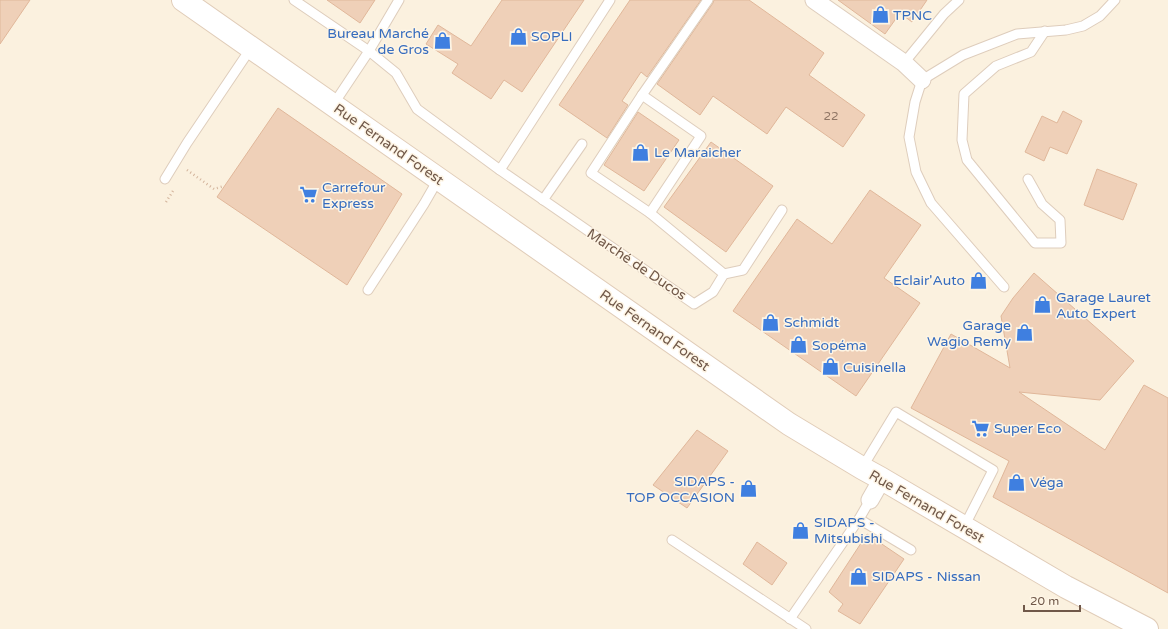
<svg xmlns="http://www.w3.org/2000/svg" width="1168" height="629" viewBox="0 0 1168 629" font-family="'Varela Round',sans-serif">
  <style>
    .building { fill: #efd0b8; stroke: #e0b79a }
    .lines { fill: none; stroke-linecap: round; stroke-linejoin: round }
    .lane-casing { stroke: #decdbc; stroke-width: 11 }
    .street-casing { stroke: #decdbc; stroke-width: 19 }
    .secondary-casing { stroke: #e0ccb8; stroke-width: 24 }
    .path { stroke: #d3b49c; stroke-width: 2.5; stroke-dasharray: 1 3; stroke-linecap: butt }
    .lane { stroke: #fff; stroke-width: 9 }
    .street { stroke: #fff; stroke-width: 17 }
    .secondary { stroke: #fff; stroke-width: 22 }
    .labels { text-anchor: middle; stroke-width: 3; stroke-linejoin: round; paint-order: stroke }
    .number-label { font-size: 12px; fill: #907665 }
    .shop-label { font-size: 14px; fill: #366cbe; stroke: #fef5e5; text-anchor: start }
    .street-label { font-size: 14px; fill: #705849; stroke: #fef5e5 }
  </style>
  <rect width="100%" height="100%" fill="#fbf1df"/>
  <!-- building -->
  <g class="building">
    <path d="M0,0H30L0,44Z"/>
    <path d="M327,0H375L360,23Z"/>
    <path d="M502,0H584L522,92L504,80L491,99L452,73L458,64L426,44L438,25L471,46Z"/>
    <path d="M630,0H701L647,77L641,72L622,101L628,105L607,138L559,105Z"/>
    <path d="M714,0H749L824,53L809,75L865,115L843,147L786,107L767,134L713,96L700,115L657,84L713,3Z"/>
    <path d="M838,0H927L912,22L900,13L885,34Z"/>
    <path d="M278,108L402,194L347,285L217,197Z"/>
    <path d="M1063,111L1082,121L1067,154L1050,147L1044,161L1025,152L1042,116L1057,123Z"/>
    <path d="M638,112L679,140L644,191L604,165Z"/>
    <path d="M711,142L773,186L726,252L664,207Z"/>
    <path d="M1097,169L1137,184L1123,220L1084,205Z"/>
    <path d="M870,190L921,225L884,278L920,303L856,396L733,311L797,219L832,244Z"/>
    <path d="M1034,273L1134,361L1100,400L1019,392L1105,450L1144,385L1168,398V593L993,497L1009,461L911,408L951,334L1010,368L1001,316L1013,298Z"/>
    <path d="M697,430L728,451L687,508L653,485Z"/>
    <path d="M867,534L904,559L860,624L838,611L843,604L829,592Z"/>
    <path d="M757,542L787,563L772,585L743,564Z"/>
  </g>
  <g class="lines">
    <defs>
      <g id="lane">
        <path d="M294,0L369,51L396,73L417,109L500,170L694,304L713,292L724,274L650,213L591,173L642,95L708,0"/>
        <path d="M904,63L944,14L959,0"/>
        <path d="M642,95L701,136L650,213"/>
        <path d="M333,105L369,51L399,0"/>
        <path d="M500,170L610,0"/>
        <path d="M165,179L187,143L251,48"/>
        <path d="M1028,179L1042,204L1060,220L1061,243H1035L967,160L962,140L964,94L996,66L1031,52L1045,31"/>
        <path d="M543,200L582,144"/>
        <path d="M724,274L743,270L782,210"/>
        <path d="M1004,287L931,203L916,172L909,137L915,102L922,80L963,55L1017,34L1066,30L1083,26L1100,16L1115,0"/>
        <path d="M368,290L424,204L439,178"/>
        <path d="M862,468L896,412L993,470L964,527"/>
        <path d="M859,519L911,550"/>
        <path d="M672,540L806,629"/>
        <path d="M790,619L859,519L870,500"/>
      </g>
      <g id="street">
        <path d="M814,0L904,63L922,80"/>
        <path d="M870,500L882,479"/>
      </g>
      <path id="secondary" d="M183,0L789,424L862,468L882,479L1066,587L1147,629"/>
    </defs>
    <!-- lane casing -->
    <use href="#lane" class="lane-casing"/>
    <!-- street casing -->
    <use href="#street" class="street-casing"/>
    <!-- secondary casing -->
    <use href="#secondary" class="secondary-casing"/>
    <!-- path -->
    <g class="path">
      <path d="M187,170L214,189L224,186"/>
      <path d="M166,202L173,191"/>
    </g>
    <!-- lane -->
    <use href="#lane" class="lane"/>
    <!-- street -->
    <use href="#street" class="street"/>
    <!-- secondary -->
    <use href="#secondary" class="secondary"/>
  </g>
  <!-- icons -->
  <defs>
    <symbol id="shop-bare" viewBox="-9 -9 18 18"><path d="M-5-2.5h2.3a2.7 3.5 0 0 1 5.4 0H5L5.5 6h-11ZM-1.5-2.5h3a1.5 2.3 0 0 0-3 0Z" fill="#3f7fe0" stroke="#fef5e5" stroke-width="2.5" paint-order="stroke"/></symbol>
    <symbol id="supermarket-bare" viewBox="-9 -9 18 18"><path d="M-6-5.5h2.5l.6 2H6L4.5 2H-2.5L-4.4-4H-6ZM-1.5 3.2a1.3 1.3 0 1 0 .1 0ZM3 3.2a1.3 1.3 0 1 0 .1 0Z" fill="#3f7fe0" stroke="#fef5e5" stroke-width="2.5" paint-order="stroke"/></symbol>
  </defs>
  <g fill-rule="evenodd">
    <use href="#shop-bare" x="868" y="2" width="25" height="25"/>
    <use href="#shop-bare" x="506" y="24" width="25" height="25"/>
    <use href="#shop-bare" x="430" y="28" width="25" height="25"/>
    <use href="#shop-bare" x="628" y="140" width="25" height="25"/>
    <use href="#supermarket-bare" x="296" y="182" width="25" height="25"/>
    <use href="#shop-bare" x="966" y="268" width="25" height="25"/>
    <use href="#shop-bare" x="1030" y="292" width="25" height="25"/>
    <use href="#shop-bare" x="758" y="310" width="25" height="25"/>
    <use href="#shop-bare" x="1012" y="320" width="25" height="25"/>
    <use href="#shop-bare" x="786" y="332" width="25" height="25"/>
    <use href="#shop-bare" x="818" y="354" width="25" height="25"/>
    <use href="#supermarket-bare" x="968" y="416" width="25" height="25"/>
    <use href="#shop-bare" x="1004" y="470" width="25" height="25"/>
    <use href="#shop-bare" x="736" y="476" width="25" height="25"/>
    <use href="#shop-bare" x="788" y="518" width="25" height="25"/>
    <use href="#shop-bare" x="846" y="564" width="25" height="25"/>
  </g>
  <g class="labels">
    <!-- number labels -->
    <g class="number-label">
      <text x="831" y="120">22</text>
    </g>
    <!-- shop labels -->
    <g class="shop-label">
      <text x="893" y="20">TPNC</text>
      <text x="429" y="38" text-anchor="end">Bureau Marché<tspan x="429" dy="16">de Gros</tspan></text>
      <text x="531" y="41">SOPLI</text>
      <text x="654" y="157">Le Maraicher</text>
      <text x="322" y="192">Carrefour<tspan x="322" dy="16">Express</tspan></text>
      <text x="965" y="285" text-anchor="end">Eclair'Auto</text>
      <text x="1056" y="302">Garage Lauret<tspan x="1056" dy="16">Auto Expert</tspan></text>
      <text x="784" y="327">Schmidt</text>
      <text x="1011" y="330" text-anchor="end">Garage<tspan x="1011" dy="16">Wagio Remy</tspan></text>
      <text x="812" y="350">Sopéma</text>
      <text x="843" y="372">Cuisinella</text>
      <text x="994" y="433">Super Eco</text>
      <text x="735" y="486" text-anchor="end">SIDAPS -<tspan x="735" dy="16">TOP OCCASION</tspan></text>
      <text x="1030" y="487">Véga</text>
      <text x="814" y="527">SIDAPS -<tspan x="814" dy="16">Mitsubishi</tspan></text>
      <text x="872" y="581">SIDAPS - Nissan</text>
    </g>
    <!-- street labels -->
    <g class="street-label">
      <text transform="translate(389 144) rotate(35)" y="5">Rue Fernand Forest</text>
      <text transform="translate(637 264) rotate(34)" y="5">Marché de Ducos</text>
      <text transform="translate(655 330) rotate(35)" y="5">Rue Fernand Forest</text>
      <text transform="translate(927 506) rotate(30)" y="5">Rue Fernand Forest</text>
    </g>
  </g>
  <!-- scale -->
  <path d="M1024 605v6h56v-6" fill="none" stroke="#705849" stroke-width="2"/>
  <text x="1030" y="605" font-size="12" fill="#705849" stroke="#fef5e5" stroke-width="3" paint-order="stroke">20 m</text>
</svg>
